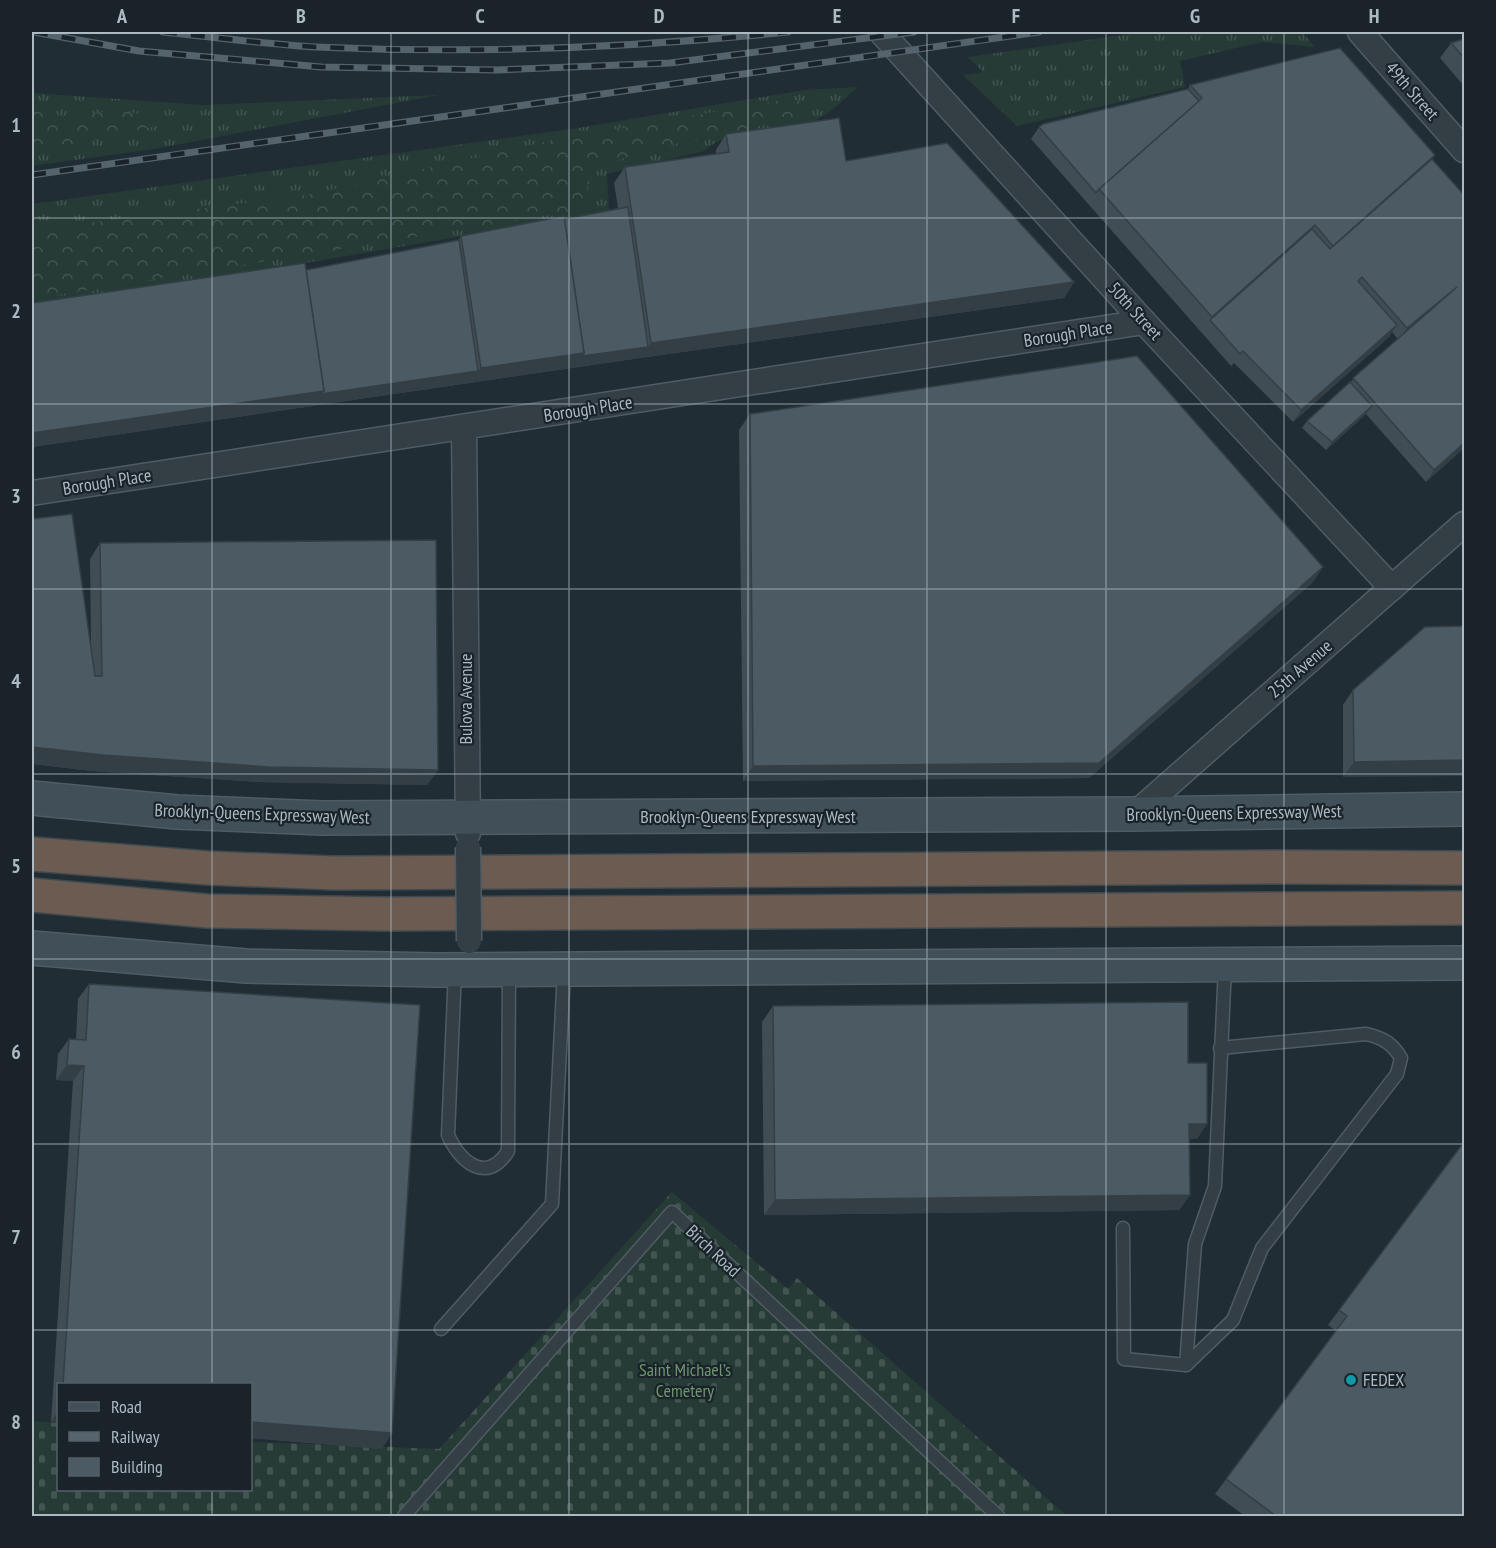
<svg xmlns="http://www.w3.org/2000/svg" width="1496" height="1548" viewBox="0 0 1496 1548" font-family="'PT Sans Narrow',sans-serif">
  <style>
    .grass { fill: url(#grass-tufts) }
    .forest { fill: url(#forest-crowns) }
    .cemetery { fill: url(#cemetery-stones) }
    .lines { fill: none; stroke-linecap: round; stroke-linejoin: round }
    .lane-casing { stroke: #505c63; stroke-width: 15 }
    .street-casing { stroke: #505c63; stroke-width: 27 }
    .secondary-casing { stroke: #505c63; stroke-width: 36 }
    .highway-casing { stroke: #3e494f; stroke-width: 36 }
    .lane { stroke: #333e45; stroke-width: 12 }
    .street { stroke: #333e45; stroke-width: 24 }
    .secondary { stroke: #414f58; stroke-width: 33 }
    .highway { stroke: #6b5b50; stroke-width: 33 }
    .rail-casing { stroke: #55636c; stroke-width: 7 }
    .rail { stroke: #192329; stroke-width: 4.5; stroke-dasharray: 14; stroke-linecap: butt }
    .street-bridge-casing { stroke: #505c63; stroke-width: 27; stroke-linecap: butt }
    .street-bridge { stroke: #333e45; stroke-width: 24 }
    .wall { fill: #404d55 }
    .shaded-wall { fill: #343f45 }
    .building { fill: #4b5a63; stroke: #343f45; stroke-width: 1.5 }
    .grid { fill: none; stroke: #adbac2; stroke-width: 1.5; stroke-opacity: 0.55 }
    .culture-dot { fill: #0f9aa8; stroke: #192329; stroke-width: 2 }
    .labels { text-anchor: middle; stroke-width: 4.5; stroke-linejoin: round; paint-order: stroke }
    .street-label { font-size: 18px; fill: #adbac2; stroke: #192329 }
    .park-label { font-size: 18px; fill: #6e966f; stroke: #192329 }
    .poi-label { font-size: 18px; fill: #adbac2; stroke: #192329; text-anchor: start }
    .neatline { fill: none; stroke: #adbac2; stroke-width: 2 }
    .grid-label { font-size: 20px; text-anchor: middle; font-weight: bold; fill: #adbac2 }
  </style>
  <defs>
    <pattern id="grass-tufts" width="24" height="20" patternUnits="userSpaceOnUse" patternTransform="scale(1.5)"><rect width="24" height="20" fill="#263b36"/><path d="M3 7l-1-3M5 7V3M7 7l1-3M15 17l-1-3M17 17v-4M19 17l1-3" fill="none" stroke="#435551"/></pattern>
    <pattern id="forest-crowns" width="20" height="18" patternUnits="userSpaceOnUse" patternTransform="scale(1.5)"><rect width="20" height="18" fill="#263b36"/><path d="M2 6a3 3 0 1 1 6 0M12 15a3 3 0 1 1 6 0" fill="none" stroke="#435551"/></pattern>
    <pattern id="cemetery-stones" width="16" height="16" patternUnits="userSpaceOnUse" patternTransform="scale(1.5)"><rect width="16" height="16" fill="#263b36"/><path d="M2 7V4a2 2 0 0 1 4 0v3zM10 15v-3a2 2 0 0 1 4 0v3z" fill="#435551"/></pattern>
  </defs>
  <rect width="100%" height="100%" fill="#202d34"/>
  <!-- grass -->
  <g class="grass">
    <path d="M1143,32H1302L1315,47L1262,42L1180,61L1185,87L1017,126L963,75L983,72L968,57Z"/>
    <path d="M858,87C842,101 826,118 805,125C772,136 730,127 704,151L607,174L609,211L32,310V204L578,128L805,90Z"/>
    <path d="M32,93L204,105L439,95L154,149L32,166Z"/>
  </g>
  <!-- forest -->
  <g class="forest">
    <path d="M788,99L804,102L807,109L802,117L647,150L593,169L581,210L32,299V230L306,195L558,139Z"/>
    <path d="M118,109L152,117V127L32,154V111L71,118Z"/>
  </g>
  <!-- cemetery -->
  <path class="cemetery" d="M672,1192L788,1289L797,1278L1067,1516H32V1421L58,1423V1490H250L251,1442L439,1449Z"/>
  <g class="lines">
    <defs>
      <g id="lane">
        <path d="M455,970L448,1135C460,1162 487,1185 508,1151L509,971"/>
        <path d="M1123,1228L1124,1359L1186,1365L1233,1320L1262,1248L1397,1074L1401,1058C1392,1043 1383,1038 1366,1034L1220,1048"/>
        <path d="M441,1329L552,1204L564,971"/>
        <path d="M1186,1365L1195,1244L1215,1186L1225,966"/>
        <path d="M404,1516L672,1212L998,1516"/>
      </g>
      <g id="street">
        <path d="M881,32L1144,322L1392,588"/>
        <path d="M1360,32L1464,150"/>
        <path d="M464,428L468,833"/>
        <path d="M32,493L1144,322"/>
        <path d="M1135,814L1464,524"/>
      </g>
      <g id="secondary">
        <path d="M32,798L177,812L322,818L1135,814L1464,809"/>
        <path d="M32,948L246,966L436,970L1464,963"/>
      </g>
      <g id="highway">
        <path d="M32,854L208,868L334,873L1280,867L1464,868"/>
        <path d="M32,895L207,911L386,914L1464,908"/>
      </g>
    </defs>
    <!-- lane casing -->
    <use href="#lane" class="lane-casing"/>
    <!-- street casing -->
    <use href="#street" class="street-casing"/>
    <!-- secondary casing -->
    <use href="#secondary" class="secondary-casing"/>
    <!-- highway casing -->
    <use href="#highway" class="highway-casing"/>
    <!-- lane -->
    <use href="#lane" class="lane"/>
    <!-- street -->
    <use href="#street" class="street"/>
    <!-- secondary -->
    <use href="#secondary" class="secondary"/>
    <!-- highway -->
    <use href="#highway" class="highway"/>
    <defs>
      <g id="rail">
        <path d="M34,32L139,51L321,67L497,70L670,63L914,32"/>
        <path d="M163,32C214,37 265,44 316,47C474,54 631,48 788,32"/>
        <path d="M32,175L1039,32"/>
      </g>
    </defs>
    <!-- rail casing -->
    <use href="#rail" class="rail-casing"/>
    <!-- rail -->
    <use href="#rail" class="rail"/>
    <defs>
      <path id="street-bridge" d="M468,847L469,941"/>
    </defs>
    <!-- street-bridge casing -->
    <use href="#street-bridge" class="street-bridge-casing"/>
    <!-- street-bridge -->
    <use href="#street-bridge" class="street-bridge"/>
  </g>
  <!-- wall -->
  <g class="wall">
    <path d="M1464,39V86L1440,58L1451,43Z"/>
    <path d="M1190,85L1435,155L1432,159L1464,448L1426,482L1366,414L1326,450L1302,428L1307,421L1398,339L1392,332L1389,337L1293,422L1234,363L1231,366L1031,139L1039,127L1188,89Z"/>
    <path d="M726,134L846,161L1074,282L1064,298L640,358L32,447V303L306,270L459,240L461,236L564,219L618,208L614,183L625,167L716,154V150Z"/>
    <path d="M750,414L1323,567L1312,583L1089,778L743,781L739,430Z"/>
    <path d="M32,519L91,642L90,559L100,543L438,770L427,785L258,782L92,771L32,764Z"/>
    <path d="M1464,626L1343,777V705L1353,690Z"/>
    <path d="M89,984L382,1449L250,1438V1384H58V1423L51,1422L73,1081L56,1080L58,1054L69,1039H76L78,999Z"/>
    <path d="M773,1006L1188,1063L1197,1139H1189L1190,1195L1179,1210L764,1215L762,1022Z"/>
    <path d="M1464,1142V1516H1245L1215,1494L1336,1331L1328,1325L1339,1310Z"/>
  </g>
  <!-- shaded-wall -->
  <g class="shaded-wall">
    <path d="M1435,155L1424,170L1322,261L1333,246Z"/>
    <path d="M1315,225L1304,241L1210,320L1212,317Z"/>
    <path d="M1074,282L1064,298L640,358L32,447V433L324,391L478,371L481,368L584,353L648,347L651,343Z"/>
    <path d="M1457,287L1399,340L1407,328Z"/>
    <path d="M1397,325L1389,337L1293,422L1301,410Z"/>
    <path d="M1372,406L1366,414L1326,450L1332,442Z"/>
    <path d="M1464,443V448L1426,482L1434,470Z"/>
    <path d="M1323,567L1312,583L1089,778L743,781L753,766Z"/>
    <path d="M32,747L438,770L427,785L258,782L92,771L32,764Z"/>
    <path d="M1464,760V776L1343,777L1354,762Z"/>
    <path d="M67,1065L84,1066L73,1081L56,1080Z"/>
    <path d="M1189,1124H1207L1197,1139H1178Z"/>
    <path d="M1190,1195L1179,1210L764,1215L775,1200Z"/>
    <path d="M58,1411V1423L51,1422Z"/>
    <path d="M250,1422L392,1433L382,1449L250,1438Z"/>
  </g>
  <!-- building -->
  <g class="building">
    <path d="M1464,39V58L1451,43Z"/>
    <path d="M1340,48L1435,155L1333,246L1315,225L1212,317L1099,189L1202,98L1190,85Z"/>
    <path d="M1188,89L1199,101L1099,189L1096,193L1039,127L1043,124Z"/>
    <path d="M839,118L846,161L947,143L1074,282L651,343L625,167L729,152L726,134Z"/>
    <path d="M1432,159L1464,195V443L1434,470L1353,378L1457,287L1407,328L1362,277L1358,281L1397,325L1301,410L1243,351L1240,354L1210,320L1312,229L1330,249Z"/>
    <path d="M628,207L648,347L582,356L584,353L564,219Z"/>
    <path d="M564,216L584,353L481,368L461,236Z"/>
    <path d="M459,240L478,371L321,394L324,391L306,270Z"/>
    <path d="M305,263L324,391L32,433V303Z"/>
    <path d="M1137,356L1323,567L1099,763L753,766L750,414Z"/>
    <path d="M1350,382L1372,406L1332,442L1307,421Z"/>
    <path d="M72,514L95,676H102L100,543L436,540L438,770L269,767L103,755L32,747V519Z"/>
    <path d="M1464,626V760L1354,762L1353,690L1425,627Z"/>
    <path d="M89,984L420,1005L392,1433L250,1422V1384H63L84,1066L67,1065L69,1039L86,1040Z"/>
    <path d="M1188,1002V1063H1207V1124H1189L1190,1195L775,1200L773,1006Z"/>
    <path d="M1464,1142V1516H1276L1226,1479L1347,1316L1339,1310Z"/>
  </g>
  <!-- grid -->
  <path class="grid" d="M212,32V1384M391,32V1516M569,32V1516M748,32V1516M927,32V1516M1106,32V1516M1284,32V1516M32,218H1464M32,404H1464M32,589H1464M32,774H1464M32,959H1464M32,1144H1464M32,1330H1464M212,1490V1516"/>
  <!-- markers -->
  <circle class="culture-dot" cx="1351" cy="1380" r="6"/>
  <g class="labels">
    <!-- street labels -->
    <g class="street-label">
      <text transform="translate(1412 91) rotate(49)" y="6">49th Street</text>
      <text transform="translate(1135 311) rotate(48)" y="6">50th Street</text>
      <text transform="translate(1068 334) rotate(-9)" y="6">Borough Place</text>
      <text transform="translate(588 409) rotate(-9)" y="6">Borough Place</text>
      <text transform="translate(107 482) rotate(-9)" y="6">Borough Place</text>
      <text transform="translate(1300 669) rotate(-41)" y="6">25th Avenue</text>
      <text transform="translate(466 699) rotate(-90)" y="6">Bulova Avenue</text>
      <text transform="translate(1234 813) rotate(-1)" y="6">Brooklyn-Queens Expressway West</text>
      <text transform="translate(262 814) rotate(2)" y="6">Brooklyn-Queens Expressway West</text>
      <text x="748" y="823">Brooklyn-Queens Expressway West</text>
      <text transform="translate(713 1251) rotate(43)" y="6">Birch Road</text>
    </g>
    <!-- park labels -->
    <g class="park-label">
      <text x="685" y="1376">Saint Michael’s<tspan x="685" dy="21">Cemetery</tspan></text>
    </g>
    <!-- poi labels -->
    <g class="poi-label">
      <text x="1363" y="1386">FEDEX</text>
    </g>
  </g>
  <!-- border -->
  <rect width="1496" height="1548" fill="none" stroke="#192329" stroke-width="66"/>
  <!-- legend -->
  <rect x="57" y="1383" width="195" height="108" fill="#192329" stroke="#545f66" stroke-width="1.5"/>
  <rect x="69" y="1402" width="30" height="9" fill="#414f58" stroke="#545f66" stroke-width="1.5"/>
  <text x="111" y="1413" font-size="18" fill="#adbac2">Road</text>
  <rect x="69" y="1432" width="30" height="9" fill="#55636c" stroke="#545f66" stroke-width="1.5"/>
  <text x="111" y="1443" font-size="18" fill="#adbac2">Railway</text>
  <rect x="69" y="1458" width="30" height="18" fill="#4b5a63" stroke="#545f66" stroke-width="1.5"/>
  <text x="111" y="1473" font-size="18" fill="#adbac2">Building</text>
  <rect x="33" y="33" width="1430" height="1482" class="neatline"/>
  <g class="grid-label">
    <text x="122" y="23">A</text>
    <text x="301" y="23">B</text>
    <text x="480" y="23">C</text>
    <text x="659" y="23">D</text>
    <text x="837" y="23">E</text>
    <text x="1016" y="23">F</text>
    <text x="1195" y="23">G</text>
    <text x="1374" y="23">H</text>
    <text x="16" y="132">1</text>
    <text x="16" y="318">2</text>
    <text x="16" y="503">3</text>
    <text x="16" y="688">4</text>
    <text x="16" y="873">5</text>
    <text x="16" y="1059">6</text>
    <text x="16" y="1244">7</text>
    <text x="16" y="1429">8</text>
  </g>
</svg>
